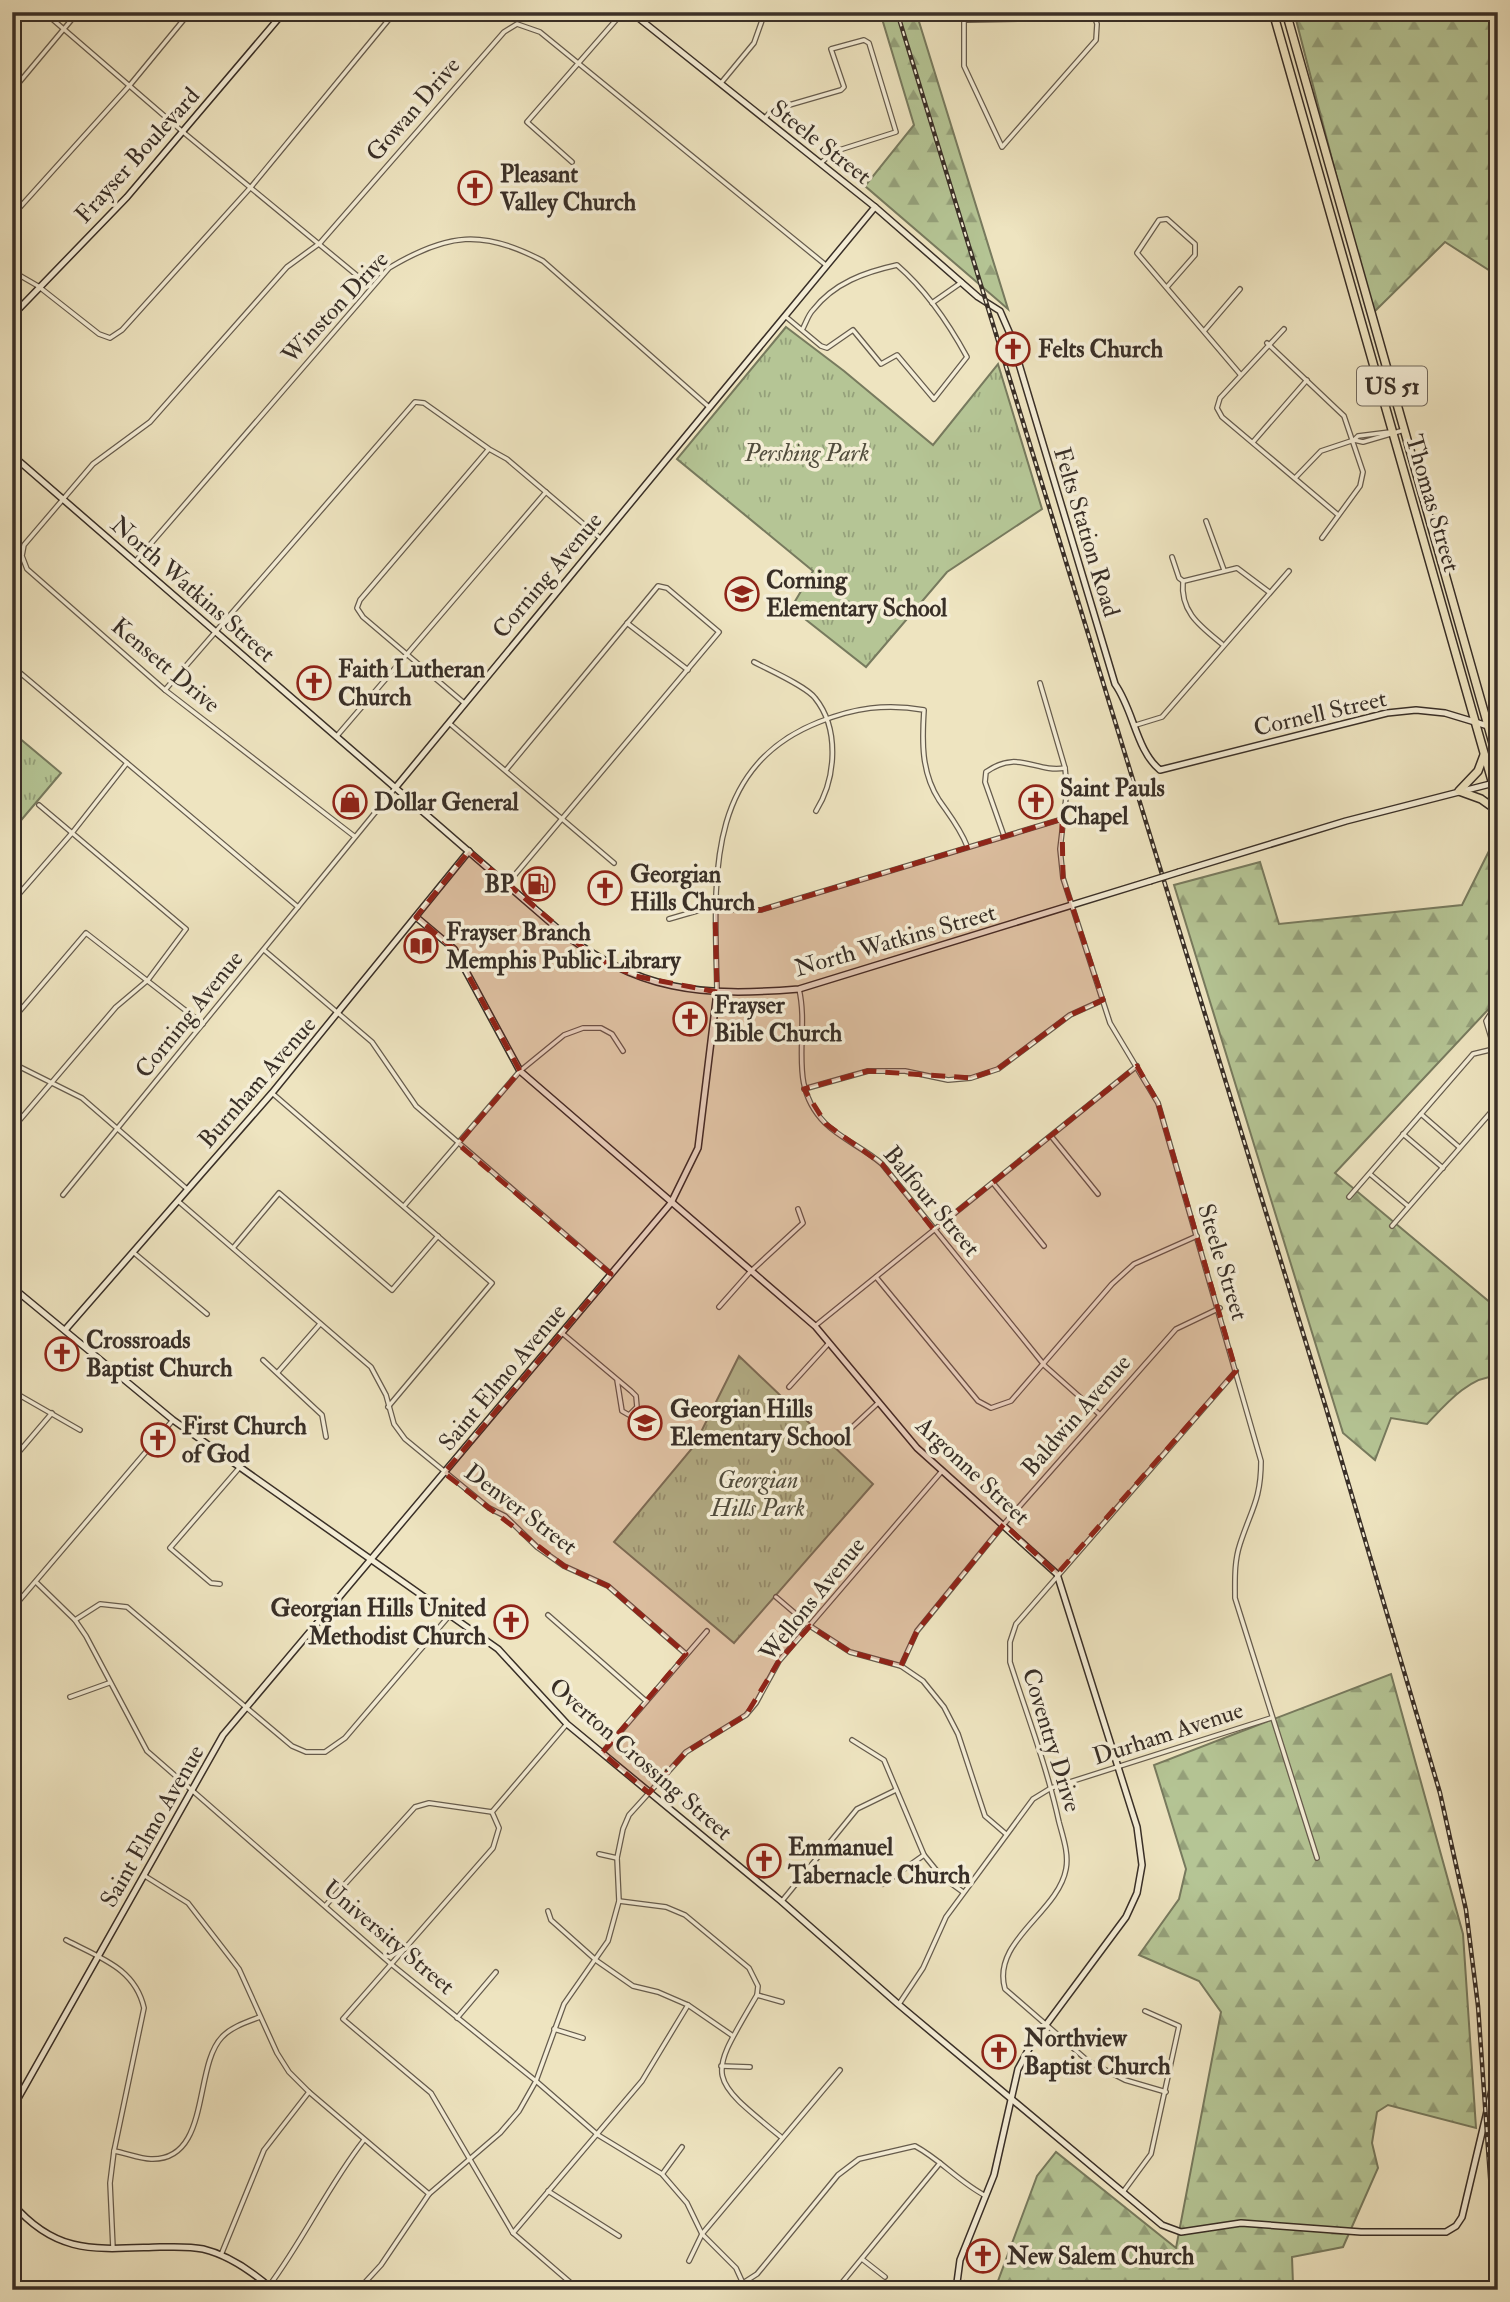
<svg xmlns="http://www.w3.org/2000/svg" width="1510" height="2302" viewBox="0 0 1510 2302" font-family="'IM FELL Double Pica',serif">
  <style>
    .forest { fill: url(#forest-firs); stroke: #777a5e; stroke-width: 2 }
    .park { fill: url(#park-tufts); stroke: #777a5e; stroke-width: 2 }
    .lines { fill: none; stroke-linecap: round; stroke-linejoin: round }
    .street-casing { stroke: #665c4d; stroke-width: 6 }
    .secondary-casing { stroke: #392f27; stroke-width: 8 }
    .highway-casing { stroke: #392f27; stroke-width: 10 }
    .street { stroke: #f4edd6; stroke-width: 3.5 }
    .secondary { stroke: #f4edd6; stroke-width: 5 }
    .highway { stroke: #eee4c0; stroke-width: 7 }
    .rail-casing { stroke: #392f27; stroke-width: 4.5 }
    .rail { stroke: #f4edd6; stroke-width: 2; stroke-dasharray: 5; stroke-linecap: butt }
    .secondary-bridge-casing { stroke: #392f27; stroke-width: 8; stroke-linecap: butt }
    .secondary-bridge { stroke: #f4edd6; stroke-width: 5 }
    .marked { fill: #8f2418; fill-opacity: 0.2; stroke: #8f2418; stroke-width: 5; stroke-dasharray: 14 9; stroke-linejoin: round }
    .labels { text-anchor: middle; stroke-width: 7; stroke-linejoin: round; paint-order: stroke }
    .shield { fill: #f4edd6; stroke: #71685c; stroke-width: 2 }
    .shield-label { font-size: 23px; font-weight: bold; fill: #392f27 }
    .street-label { font-size: 24px; fill: #392f27; stroke: #f4edd6 }
    .poi-label { font-size: 24px; font-weight: bold; fill: #392f27; stroke: #f4edd6; text-anchor: start }
    .park-label { font-size: 24px; font-style: italic; fill: #524d3d; stroke: #f4edd6 }
  </style>
  <defs>
    <pattern id="forest-firs" width="22" height="20" patternUnits="userSpaceOnUse" patternTransform="scale(1.75)"><rect width="22" height="20" fill="#b5c595"/><path d="M5 1l3.5 6h-7zM16 11l3.5 6h-7z" fill="#94a07a"/></pattern>
    <pattern id="park-tufts" width="24" height="20" patternUnits="userSpaceOnUse" patternTransform="scale(1.75)"><rect width="24" height="20" fill="#b5c595"/><path d="M3 7l-1-3M5 7V3M7 7l1-3M15 17l-1-3M17 17v-4M19 17l1-3" fill="none" stroke="#94a07a"/></pattern>
  </defs>
  <rect width="100%" height="100%" fill="#eee4c0"/>
  <filter id="stains"><feTurbulence type="fractalNoise" baseFrequency=".00286" numOctaves="4"/><feColorMatrix values="0 0 0 0 .2 0 0 0 0 .09 0 0 0 0 .02 0 0 0 .5 -.17"/></filter>
  <radialGradient id="worn" r=".72"><stop offset=".6" stop-color="#630" stop-opacity="0"/><stop offset="1" stop-color="#630" stop-opacity=".3"/></radialGradient>
  <!-- forest -->
  <g class="forest">
    <path d="M880,12H916L1008,309L865,186L914,125Z"/>
    <path d="M1294,12H1498V276L1445,242L1372,314Z"/>
    <path d="M1496,837L1498,999L1335,1173L1498,1309V1376C1469,1376 1445,1405 1427,1424L1391,1418L1375,1460L1343,1433L1174,885L1260,862L1279,924L1462,905Z"/>
    <path d="M1391,1674L1463,1934L1476,2128L1388,2105L1377,2112L1372,2143L1378,2168L1343,2247L1292,2257L1293,2284L1307,2290H964L965,2281L995,2289L1037,2176L1056,2152L1176,2248L1221,2012L1199,1981L1139,1955L1179,1899L1186,1869L1154,1765Z"/>
  </g>
  <!-- park -->
  <g class="park">
    <path d="M786,327L844,371L933,445L998,364L1042,509L947,572L866,667L791,608L813,571L677,459Z"/>
    <path d="M12,732L61,773L12,831Z"/>
    <path d="M739,1356L873,1484L734,1643L614,1542L694,1446Z"/>
  </g>
  <g class="lines">
    <defs>
      <g id="street">
        <path d="M44,12L183,132L371,287"/>
        <path d="M964,12V66L1002,147L1096,40L1097,24L1093,12"/>
        <path d="M966,20L1021,19L1035,12"/>
        <path d="M721,83L754,43L765,12"/>
        <path d="M12,91L78,12"/>
        <path d="M765,118L772,110L841,90L844,87L831,49L864,40L869,43L896,132L833,152L821,163"/>
        <path d="M572,162L527,122L623,12"/>
        <path d="M12,216L130,85L190,12"/>
        <path d="M12,271L38,286L99,334L110,338L122,330L251,187L395,12"/>
        <path d="M1167,287L1195,255V244L1167,219L1159,220L1137,253L1240,374"/>
        <path d="M932,303L962,282"/>
        <path d="M785,316L821,346L827,348L853,330L881,364L897,355L934,399L967,357C949,324 926,290 897,265C865,272 834,283 813,310C808,315 806,323 802,330"/>
        <path d="M1284,329L1220,398L1217,408L1222,417L1337,514"/>
        <path d="M1204,331L1240,289"/>
        <path d="M1267,343L1344,416L1363,472L1360,486L1322,538"/>
        <path d="M1390,432L1358,436L1354,440L1363,442L1404,430"/>
        <path d="M1253,442L1307,380"/>
        <path d="M1295,478L1321,451L1354,440"/>
        <path d="M1206,521L1224,570"/>
        <path d="M1172,557L1179,578L1183,581C1180,612 1200,626 1222,644"/>
        <path d="M135,562L389,268C447,233 483,229 543,261L709,407"/>
        <path d="M1184,581L1237,568L1269,592"/>
        <path d="M627,623L688,670"/>
        <path d="M754,662C769,670 806,686 815,698C840,729 836,779 816,811"/>
        <path d="M12,666L298,907"/>
        <path d="M1040,683L1065,768L1067,789L1060,849L1063,878L1110,1023L1158,1103L1261,1461C1261,1500 1251,1510 1240,1544C1234,1562 1235,1580 1235,1598L1317,1858"/>
        <path d="M165,690L415,402L424,403L489,449L507,459L600,538"/>
        <path d="M463,702L363,617L357,608L360,600L488,450"/>
        <path d="M449,723L614,863"/>
        <path d="M1136,725L1162,717L1289,571"/>
        <path d="M336,737L546,492"/>
        <path d="M506,770L658,586L667,588L719,632L508,883"/>
        <path d="M354,836L165,690L27,569L22,556L24,545L93,464L150,422L287,267L320,243L504,32L517,24L540,32L827,266"/>
        <path d="M1004,836L985,782L986,772C1018,749 1035,773 1065,768"/>
        <path d="M12,902L72,833L127,763"/>
        <path d="M669,919L700,910H761L1062,819"/>
        <path d="M264,950L372,1042L416,1106L611,1274"/>
        <path d="M799,989C810,1036 786,1084 825,1123C841,1139 864,1148 882,1164L1045,1366L1099,1414"/>
        <path d="M717,990C715,885 702,768 819,722C854,708 886,703 924,710C922,741 921,772 939,800C950,816 960,828 967,846"/>
        <path d="M1498,1002L1486,1021L1498,1061"/>
        <path d="M12,1020L86,933L203,1024"/>
        <path d="M12,1063L82,1098L187,1189"/>
        <path d="M804,1089L868,1071H905L948,1080L971,1078L998,1069L1070,1015L1103,1000"/>
        <path d="M272,1093L492,1283L388,1407"/>
        <path d="M1421,1114L1459,1147"/>
        <path d="M12,1129L116,1007L148,980L186,929L39,805"/>
        <path d="M1403,1134L1443,1168"/>
        <path d="M1051,1136L1098,1194"/>
        <path d="M1370,1174L1408,1206"/>
        <path d="M993,1183L1044,1246"/>
        <path d="M63,1195L396,787"/>
        <path d="M1349,1197L1473,1054L1498,1048"/>
        <path d="M178,1201L371,1367L386,1395L394,1424L405,1439L489,1508L505,1516L537,1547L564,1566L608,1586L686,1654"/>
        <path d="M404,1206L520,1071L564,1035L583,1028H601L612,1034L623,1051"/>
        <path d="M1392,1226L1498,1104"/>
        <path d="M233,1248L279,1193L392,1290L438,1236"/>
        <path d="M133,1252L207,1314"/>
        <path d="M876,1277L978,1401L991,1408L1011,1401L1112,1284L1134,1264L1197,1236"/>
        <path d="M719,1307L750,1272L803,1223L798,1209"/>
        <path d="M815,1326L1137,1066"/>
        <path d="M562,1333L631,1391L636,1396L637,1407L629,1415L622,1411L617,1380"/>
        <path d="M263,1360L322,1415L326,1437"/>
        <path d="M278,1372L320,1324"/>
        <path d="M789,1387L829,1343"/>
        <path d="M12,1391L80,1430"/>
        <path d="M847,1432L878,1403"/>
        <path d="M12,1460L52,1413"/>
        <path d="M37,1583L75,1620L86,1636L147,1751L391,1964L536,2081L598,2135L662,2174L687,2203L702,2234L736,2268L746,2290"/>
        <path d="M220,1584L211,1583L170,1548L240,1467"/>
        <path d="M776,1597L810,1626L850,1652L901,1666L923,1681L944,1707L958,1734L985,1816L1006,1834"/>
        <path d="M12,1609L173,1420"/>
        <path d="M548,1615L646,1701"/>
        <path d="M75,1620L100,1604L127,1607L292,1746L306,1752H325L345,1738L449,1616"/>
        <path d="M901,1666L917,1631L1004,1524L1176,1329L1220,1308"/>
        <path d="M70,1697L109,1683"/>
        <path d="M566,1725L492,1812L499,1828L493,1848L343,2019L431,2093L513,2233L579,2290"/>
        <path d="M852,1740L884,1760L924,1855L941,1876L963,1892"/>
        <path d="M602,1753L707,1631"/>
        <path d="M599,1854L617,1858"/>
        <path d="M145,1876L188,1903L239,1969L277,2053L289,2072L309,2092L429,2194"/>
        <path d="M883,1884L924,1855"/>
        <path d="M619,1901L666,1907L685,1915L749,1968L758,1986L757,1995C708,2079 705,2075 781,2137"/>
        <path d="M782,1901L857,1809L896,1790"/>
        <path d="M326,1905L415,1807L429,1803L492,1812"/>
        <path d="M548,1911L551,1920L597,1961L633,1986L658,1992L688,2005L733,2036"/>
        <path d="M66,1940C100,1958 135,1968 144,2008L114,2151L110,2183L113,2248"/>
        <path d="M757,1995L782,2002"/>
        <path d="M899,2004L923,1968L946,1917L1033,1799L1051,1788L1271,1718"/>
        <path d="M457,2018L496,1972"/>
        <path d="M554,2029L583,2038"/>
        <path d="M721,2066L750,2067"/>
        <path d="M1166,2092L1125,2080L1088,2061L1005,1989C991,1941 1058,1913 1066,1869C1069,1854 1063,1837 1059,1822C1047,1767 1027,1715 1010,1662V1642L1016,1624L1236,1371"/>
        <path d="M114,2151C126,2153 140,2159 151,2159C211,2161 193,2067 222,2037C231,2027 247,2022 260,2017"/>
        <path d="M663,2173L682,2147"/>
        <path d="M548,2191L619,2236"/>
        <path d="M1123,2192L1151,2154L1179,2026L1145,2011"/>
        <path d="M513,2233L642,2081L688,2005"/>
        <path d="M221,2255L264,2150L309,2092"/>
        <path d="M862,2259L885,2277"/>
        <path d="M689,2261L702,2234L840,2070"/>
        <path d="M743,2283L757,2274L838,2175L859,2159L915,2146C941,2160 959,2182 986,2196"/>
        <path d="M269,2286C304,2239 328,2186 364,2140"/>
        <path d="M358,2290L381,2265L429,2194L500,2133L519,2111L536,2081L564,2004L608,1941L619,1901L617,1858L623,1829L629,1815L686,1752L746,1715L756,1703L779,1661L942,1471"/>
        <path d="M836,2290L940,2163"/>
      </g>
      <g id="secondary">
        <path d="M631,12L875,207L978,297L1000,311L1010,334L1115,684C1134,711 1136,750 1160,770L1387,713L1416,710L1445,713L1488,726"/>
        <path d="M12,316L127,197L284,12"/>
        <path d="M12,455L558,929C637,992 702,997 799,989L1150,881"/>
        <path d="M396,787L875,207"/>
        <path d="M1179,872L1346,821L1498,782"/>
        <path d="M416,917L454,949L520,1071L815,1326L917,1448L1057,1574L1137,1827L1142,1865L1137,1893L1126,1917L1031,2045L1018,2069L994,2175L960,2260L956,2290"/>
        <path d="M12,1287L173,1420L498,1649L567,1724L781,1901L898,2004L1162,2225L1181,2232L1241,2223L1361,2232H1446L1456,2226L1462,2217L1498,2065"/>
        <path d="M65,1330L272,1093L469,851"/>
        <path d="M12,2109L223,1735L671,1203L698,1148L717,992"/>
        <path d="M12,2203C57,2256 97,2249 160,2247C174,2247 189,2246 203,2249C228,2255 254,2273 273,2290"/>
      </g>
      <g id="highway">
        <path d="M1273,12L1498,802"/>
        <path d="M1286,12L1498,761"/>
        <path d="M1484,755L1478,771L1459,791L1481,799L1498,811"/>
      </g>
    </defs>
    <!-- street casing -->
    <use href="#street" class="street-casing"/>
    <!-- secondary casing -->
    <use href="#secondary" class="secondary-casing"/>
    <!-- highway casing -->
    <use href="#highway" class="highway-casing"/>
    <!-- street -->
    <use href="#street" class="street"/>
    <!-- secondary -->
    <use href="#secondary" class="secondary"/>
    <!-- highway -->
    <use href="#highway" class="highway"/>
    <defs>
      <path id="rail" d="M897,12L1326,1408L1440,1793L1466,1910L1478,2006L1498,2290"/>
    </defs>
    <!-- rail casing -->
    <use href="#rail" class="rail-casing"/>
    <!-- rail -->
    <use href="#rail" class="rail"/>
    <defs>
      <path id="secondary-bridge" d="M1150,881L1179,872"/>
    </defs>
    <!-- secondary-bridge casing -->
    <use href="#secondary-bridge" class="secondary-bridge-casing"/>
    <!-- secondary-bridge -->
    <use href="#secondary-bridge" class="secondary-bridge"/>
  </g>
  <!-- marked area -->
  <path class="marked" d="M1062,819L1063,878L1103,1000L1070,1015L998,1069L971,1078L868,1071L804,1089L826,1124L882,1164L934,1230L1137,1066L1158,1103L1236,1371L1057,1574L1004,1524L917,1631L901,1666L850,1652L810,1626L779,1661L746,1715L686,1752L649,1793L602,1753L686,1654L608,1586L564,1566L444,1473L611,1274L458,1144L520,1071L454,949L416,917L469,851L594,957L635,976L717,992L715,910H761Z"/>
  <!-- icons -->
  <defs>
    <symbol id="church-ring" viewBox="-11 -11 22 22"><circle r="9.5" fill="#f4edd6" stroke="#8f2418" stroke-width="1.5"/><path d="M-1.2-6h2.4v3.5h3.3v2.4h-3.3V6h-2.4V-.1h-3.3v-2.4h3.3Z" fill="#8f2418"/></symbol>
    <symbol id="school-ring" viewBox="-11 -11 22 22"><circle r="9.5" fill="#f4edd6" stroke="#8f2418" stroke-width="1.5"/><path d="M0-5L7-2L0 1L-7-2ZM-4 1L0 2.5L4 1V4Q0 6-4 4Z" fill="#8f2418"/></symbol>
    <symbol id="shop-ring" viewBox="-11 -11 22 22"><circle r="9.5" fill="#f4edd6" stroke="#8f2418" stroke-width="1.5"/><path d="M-5-2.5h2.3a2.7 3.5 0 0 1 5.4 0H5L5.5 6h-11ZM-1.5-2.5h3a1.5 2.3 0 0 0-3 0Z" fill="#8f2418"/></symbol>
    <symbol id="fuel-ring" viewBox="-11 -11 22 22"><circle r="9.5" fill="#f4edd6" stroke="#8f2418" stroke-width="1.5"/><path d="M-5.5-6h7V0h2V4h1.3V-2.5L3-4.5l.8-.8L6-3V5H2.5V1h-1V6h-7ZM-4.2-4.7v3.2H.2V-4.7Z" fill="#8f2418"/></symbol>
    <symbol id="library-ring" viewBox="-11 -11 22 22"><circle r="9.5" fill="#f4edd6" stroke="#8f2418" stroke-width="1.5"/><path d="M-6-4Q-3-5.5-.7-3.5V5Q-3 3-6 4ZM6-4Q3-5.5 .7-3.5V5Q3 3 6 4Z" fill="#8f2418"/></symbol>
  </defs>
  <g fill-rule="evenodd">
    <use href="#church-ring" x="456" y="169" width="38" height="38"/>
    <use href="#church-ring" x="994" y="330" width="38" height="38"/>
    <use href="#school-ring" x="723" y="575" width="38" height="38"/>
    <use href="#church-ring" x="295" y="664" width="38" height="38"/>
    <use href="#shop-ring" x="331" y="783" width="38" height="38"/>
    <use href="#church-ring" x="1017" y="783" width="38" height="38"/>
    <use href="#fuel-ring" x="519" y="865" width="38" height="38"/>
    <use href="#church-ring" x="586" y="869" width="38" height="38"/>
    <use href="#library-ring" x="402" y="927" width="38" height="38"/>
    <use href="#church-ring" x="671" y="1000" width="38" height="38"/>
    <use href="#church-ring" x="43" y="1335" width="38" height="38"/>
    <use href="#school-ring" x="626" y="1404" width="38" height="38"/>
    <use href="#church-ring" x="139" y="1421" width="38" height="38"/>
    <use href="#church-ring" x="492" y="1603" width="38" height="38"/>
    <use href="#church-ring" x="745" y="1842" width="38" height="38"/>
    <use href="#church-ring" x="980" y="2033" width="38" height="38"/>
    <use href="#church-ring" x="964" y="2237" width="38" height="38"/>
  </g>
  <g class="labels">
    <!-- shield labels -->
    <rect class="shield" x="1357" y="366.5" width="70" height="39" rx="5"/>
    <g class="shield-label">
      <text x="1392" y="394">US 51</text>
    </g>
    <!-- street labels -->
    <g class="street-label">
      <text transform="translate(413 109) rotate(-49)" y="8">Gowan Drive</text>
      <text transform="translate(821 142) rotate(38)" y="8">Steele Street</text>
      <text transform="translate(137 155) rotate(-48)" y="8">Frayser Boulevard</text>
      <text transform="translate(335 307) rotate(-47)" y="8">Winston Drive</text>
      <text transform="translate(1433 503) rotate(74)" y="8">Thomas Street</text>
      <text transform="translate(1087 532) rotate(73)" y="8">Felts Station Road</text>
      <text transform="translate(547 575) rotate(-50)" y="8">Corning Avenue</text>
      <text transform="translate(193 589) rotate(41)" y="8">North Watkins Street</text>
      <text transform="translate(166 665) rotate(40)" y="8">Kensett Drive</text>
      <text transform="translate(1320 713) rotate(-13)" y="8">Cornell Street</text>
      <text transform="translate(895 940) rotate(-16)" y="8">North Watkins Street</text>
      <text transform="translate(189 1014) rotate(-51)" y="8">Corning Avenue</text>
      <text transform="translate(257 1082) rotate(-49)" y="8">Burnham Avenue</text>
      <text transform="translate(932 1201) rotate(50)" y="8">Balfour Street</text>
      <text transform="translate(1223 1262) rotate(73)" y="8">Steele Street</text>
      <text transform="translate(502 1377) rotate(-50)" y="8">Saint Elmo Avenue</text>
      <text transform="translate(1076 1415) rotate(-49)" y="8">Baldwin Avenue</text>
      <text transform="translate(973 1471) rotate(43)" y="8">Argonne Street</text>
      <text transform="translate(521 1509) rotate(37)" y="8">Denver Street</text>
      <text transform="translate(812 1599) rotate(-51)" y="8">Wellons Avenue</text>
      <text transform="translate(1168 1733) rotate(-18)" y="8">Durham Avenue</text>
      <text transform="translate(1052 1740) rotate(73)" y="8">Coventry Drive</text>
      <text transform="translate(641 1759) rotate(41)" y="8">Overton Crossing Street</text>
      <text transform="translate(152 1826) rotate(-60)" y="8">Saint Elmo Avenue</text>
      <text transform="translate(389 1937) rotate(40)" y="8">University Street</text>
    </g>
    <!-- poi labels -->
    <g class="poi-label">
      <text x="500" y="182">Pleasant<tspan x="500" dy="28">Valley Church</tspan></text>
      <text x="1038" y="357">Felts Church</text>
      <text x="766" y="588">Corning<tspan x="766" dy="28">Elementary School</tspan></text>
      <text x="338" y="677">Faith Lutheran<tspan x="338" dy="28">Church</tspan></text>
      <text x="1060" y="796">Saint Pauls<tspan x="1060" dy="28">Chapel</tspan></text>
      <text x="374" y="810">Dollar General</text>
      <text x="630" y="882">Georgian<tspan x="630" dy="28">Hills Church</tspan></text>
      <text x="514" y="892" text-anchor="end">BP</text>
      <text x="446" y="940">Frayser Branch<tspan x="446" dy="28">Memphis Public Library</tspan></text>
      <text x="714" y="1013">Frayser<tspan x="714" dy="28">Bible Church</tspan></text>
      <text x="86" y="1348">Crossroads<tspan x="86" dy="28">Baptist Church</tspan></text>
      <text x="670" y="1417">Georgian Hills<tspan x="670" dy="28">Elementary School</tspan></text>
      <text x="182" y="1434">First Church<tspan x="182" dy="28">of God</tspan></text>
      <text x="486" y="1616" text-anchor="end">Georgian Hills United<tspan x="486" dy="28">Methodist Church</tspan></text>
      <text x="788" y="1855">Emmanuel<tspan x="788" dy="28">Tabernacle Church</tspan></text>
      <text x="1024" y="2046">Northview<tspan x="1024" dy="28">Baptist Church</tspan></text>
      <text x="1007" y="2264">New Salem Church</text>
    </g>
    <!-- park labels -->
    <g class="park-label">
      <text x="807" y="461">Pershing Park</text>
      <text x="758" y="1488">Georgian<tspan x="758" dy="28">Hills Park</tspan></text>
    </g>
  </g>
  <!-- margin -->
  <rect width="1510" height="2302" fill="none" stroke="#eee4c0" stroke-width="42"/>
  <rect x="14" y="14" width="1482" height="2274" fill="none" stroke="#392f27" stroke-width="3.5"/>
  <rect x="21" y="21" width="1468" height="2260" fill="none" stroke="#392f27" stroke-width="2"/>
  <rect width="100%" height="100%" filter="url(#stains)"/>
  <rect width="100%" height="100%" fill="url(#worn)"/>
</svg>
